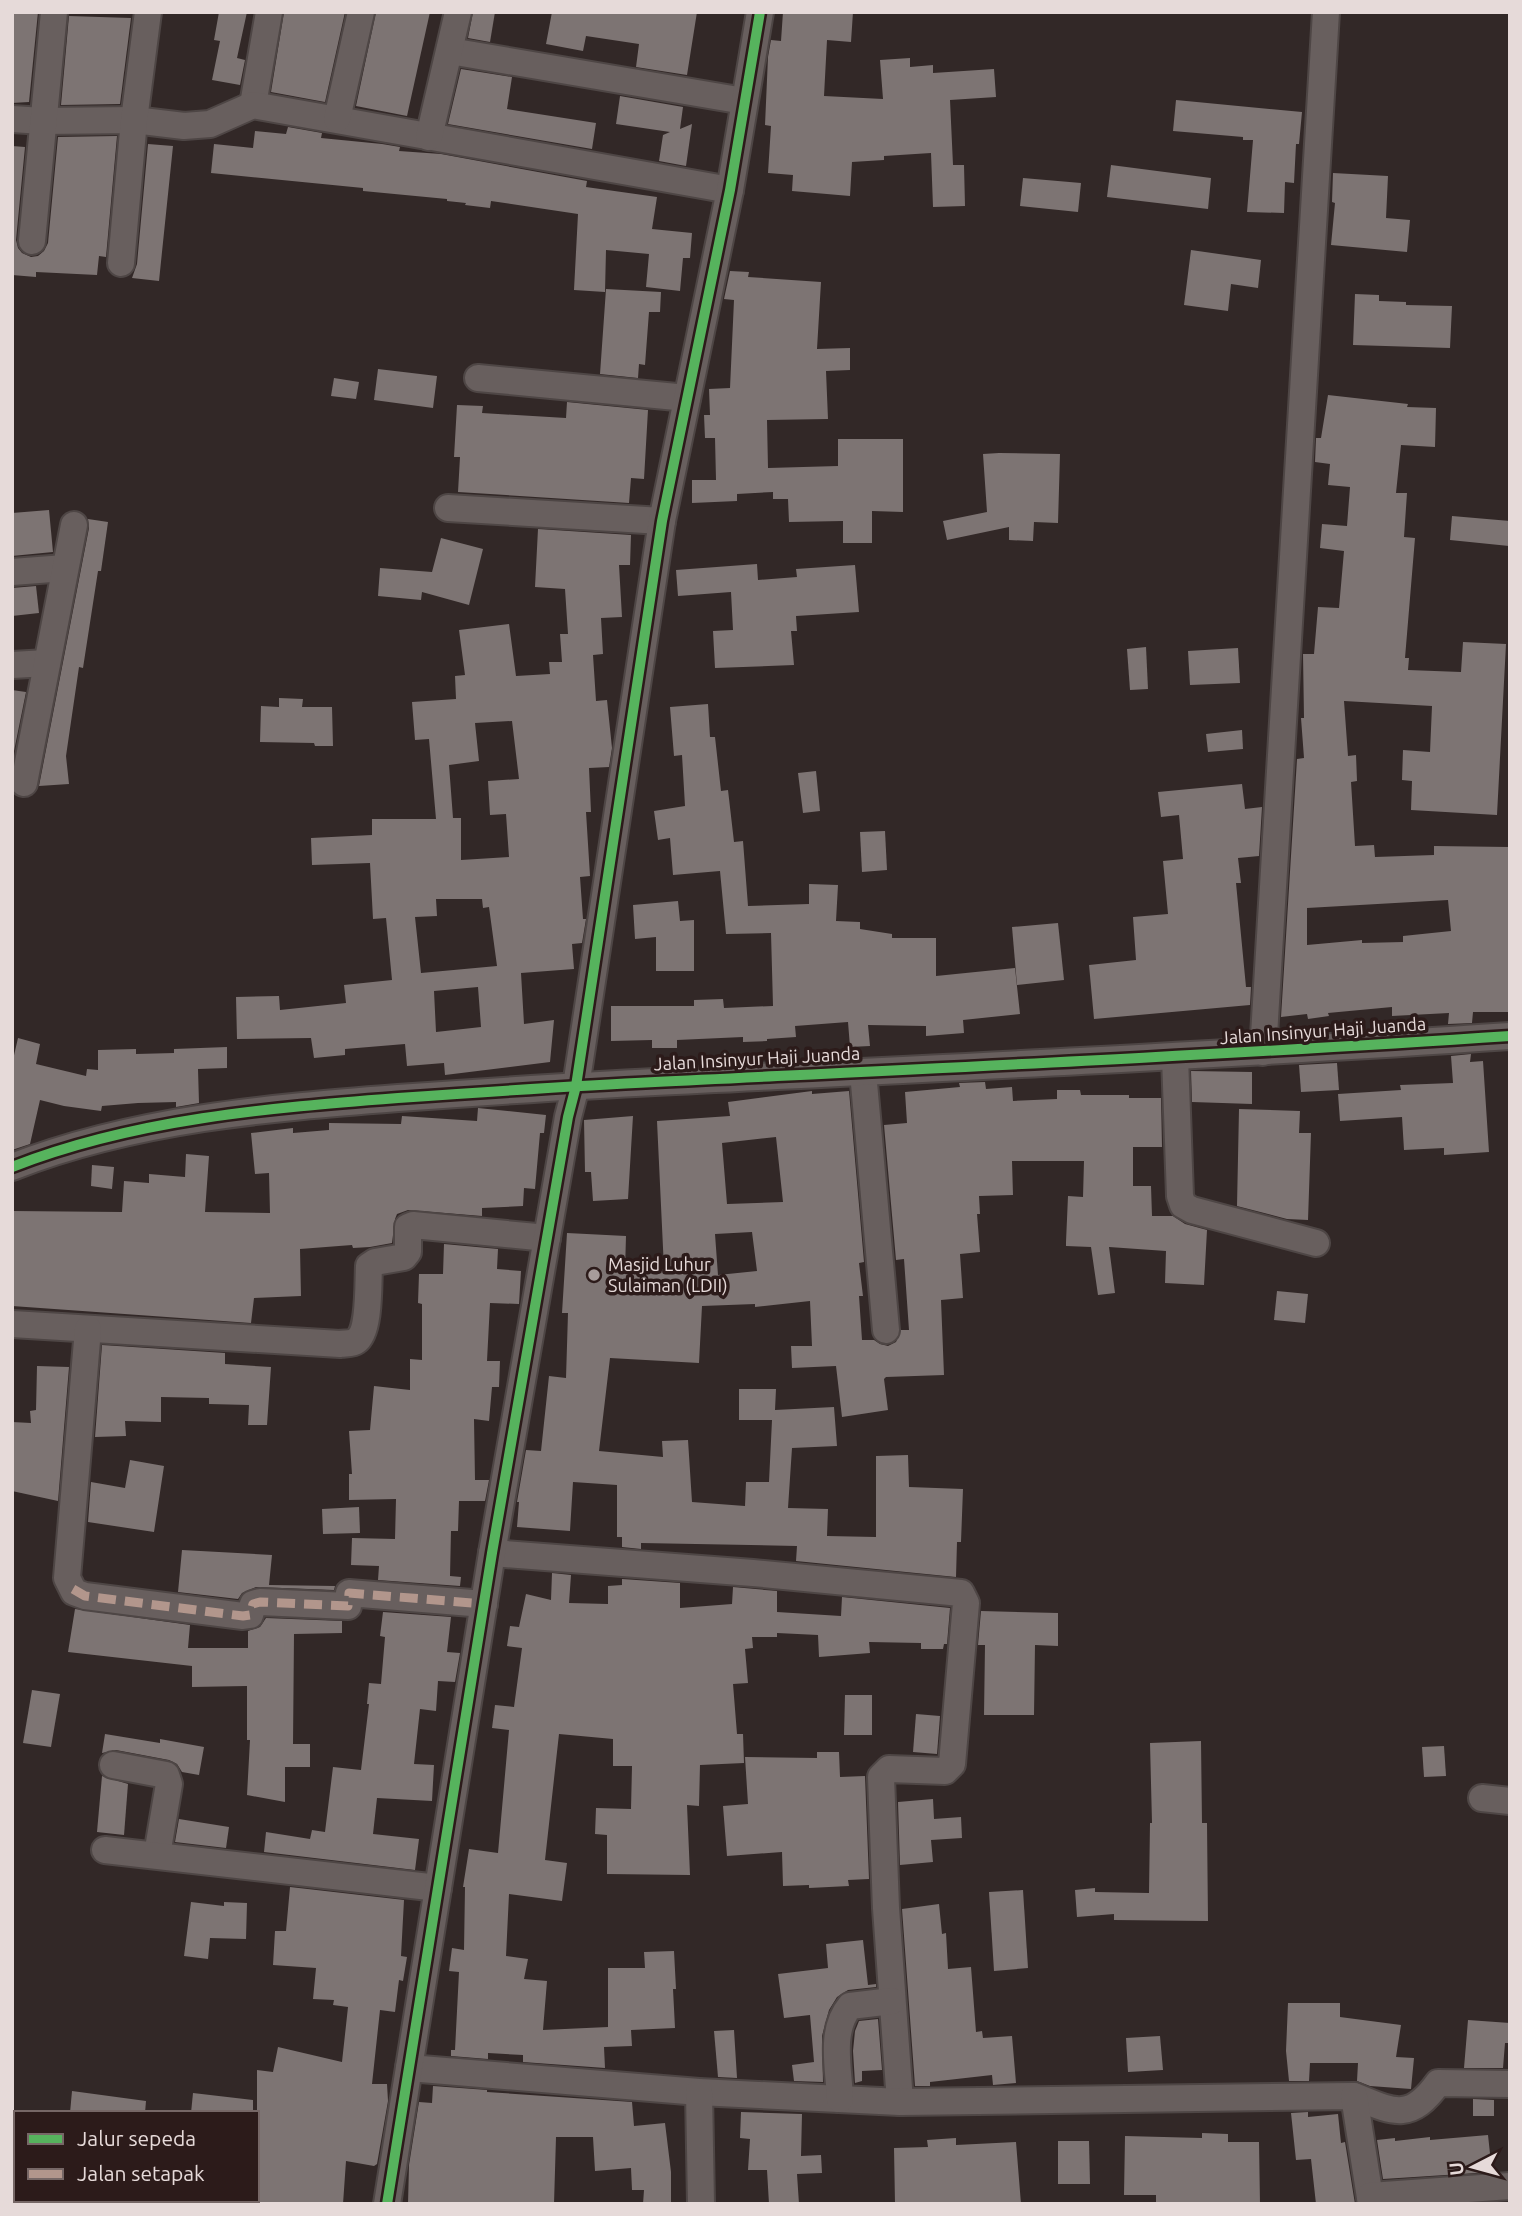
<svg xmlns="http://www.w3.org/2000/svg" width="1522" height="2216" viewBox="0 0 1522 2216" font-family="Ubuntu,sans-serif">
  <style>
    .building { fill: #7d7473; fill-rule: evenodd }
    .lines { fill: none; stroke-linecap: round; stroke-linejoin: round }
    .street-casing { stroke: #4e4645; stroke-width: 30 }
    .street { stroke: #685f5e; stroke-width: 26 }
    .quiet { stroke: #b2968c; stroke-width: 9; stroke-dasharray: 18 9; stroke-linecap: butt }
    .cycleway-casing { stroke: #2c1b1a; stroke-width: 15 }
    .cycleway { stroke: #56b35d; stroke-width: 10 }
    .poi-dot { fill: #a79c9b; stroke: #2c1b1a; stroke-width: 2.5 }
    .labels { text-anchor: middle; stroke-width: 7; stroke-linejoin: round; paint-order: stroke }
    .street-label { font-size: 18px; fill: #e6dad9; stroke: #2c1b1a }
    .poi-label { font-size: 18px; fill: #e6dad9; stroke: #2c1b1a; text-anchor: start }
  </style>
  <rect width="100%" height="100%" fill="#322827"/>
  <!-- building -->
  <g class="building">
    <path d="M12,12H38L29,102L12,103Z"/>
    <path d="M219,12H247L237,58L245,60L240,85L212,80L220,41L214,40Z"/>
    <path d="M284,12H345L325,102L271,92Z"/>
    <path d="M376,12H430L407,116L356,106Z"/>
    <path d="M473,12H495L490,42L468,38Z"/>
    <path d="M552,12H697L687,75L636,67L639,44L586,36L583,51L546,44Z"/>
    <path d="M783,12H853L851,42L827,40L824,96L883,99L880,60L910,58V67L933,65V73L994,69L996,97L950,100L953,165H964L965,206L933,207L931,153L884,156V160L852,162L850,196L792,191L793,175L768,173L771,126L765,125L768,57L771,40L781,41Z"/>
    <path d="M69,16L131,18L120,104L61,105Z"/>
    <path d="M461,69L512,77L507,109L596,123L592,149L448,124Z"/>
    <path d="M620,96L683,107L680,129L692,124L686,166L659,161L663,135L670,132L616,124Z"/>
    <path d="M1176,100L1302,112L1299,144H1296L1294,183L1285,182L1284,213L1247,212L1253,140H1243V137L1173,131Z"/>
    <path d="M288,127L322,133L321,138L382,144L400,147L399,151L441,154L587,181L586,187L657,197L652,229L692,233L690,258H683L680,291L646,287L649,254L606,250L605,292L574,290L578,214L491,201L490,208L465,205L466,203L447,201V199L363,191V188L211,173L214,144L253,148L255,131L286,134Z"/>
    <path d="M117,136L106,257L99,256L97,275L36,272V277L12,275V146L25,147L16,240L18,248L22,253L31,257L38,256L44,251L48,243L58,137Z"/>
    <path d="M148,144L173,146L159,281L132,278L137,264Z"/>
    <path d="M1111,165L1211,178L1208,209L1107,197Z"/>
    <path d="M1333,173L1388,176L1386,218L1410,220L1407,252L1331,245L1335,203L1332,202Z"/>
    <path d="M1023,178L1081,183L1078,212L1020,206Z"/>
    <path d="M1191,250L1261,260L1258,288L1231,284L1228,311L1184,305Z"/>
    <path d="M730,271L749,272L748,277L821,282L817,349L850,348V370L826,371L828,419L767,420L768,468L838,466V439H903V512L872,511V543H843V521L789,522L788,499H773V492L737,494V501L692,503V480H716L715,438H705L704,415H710L709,389L730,388L734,300L724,299Z"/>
    <path d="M606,289L661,292L660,312H649L645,365L639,364L638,378L600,374Z"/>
    <path d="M1355,294L1379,295V301L1406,302V305L1452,306L1450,348L1353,345Z"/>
    <path d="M378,369L437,376L433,408L374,400Z"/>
    <path d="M334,378L359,382L356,399L331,396Z"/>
    <path d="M1328,395L1408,404L1407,407L1436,408L1435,447L1401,445L1396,493H1407L1404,537L1415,538L1405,658H1409L1408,670L1461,672L1463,642L1506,644L1497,815L1411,810L1412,781L1402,780L1403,750L1430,752L1432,706L1344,701L1348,756L1356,755L1357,781L1351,782L1355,846L1374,845L1375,857L1434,855V846L1509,847L1510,1012H1473L1472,1023L1448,1024L1449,1013L1392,1016V1007L1328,1013L1329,1016L1308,1019L1307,1014L1281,1017L1297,759L1304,758L1301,718H1304L1303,654H1314L1318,607L1339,608L1344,551L1320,548L1322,524L1347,526L1350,487L1328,485L1330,464L1315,462L1316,438H1321ZM1448,900L1451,931L1403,936V942L1362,943V940L1307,945V908Z"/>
    <path d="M567,402L648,410L644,479L631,478L629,503L458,492L460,457H454L457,405L483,406L482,413L566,418Z"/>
    <path d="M999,453L1060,454L1058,523L1034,522L1033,541L1009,540V527L947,540L943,521L987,512L983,454Z"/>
    <path d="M49,510L53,552L12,556V513Z"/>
    <path d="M1452,516L1510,521L1509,546L1450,540Z"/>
    <path d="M88,519L108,522L101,571H98L83,668L79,667L66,756L69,784L39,786L89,528Z"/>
    <path d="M538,529L631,535L630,565H619L622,617L601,618L603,654L593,655L596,701L607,700L612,748L609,767L589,768L591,812H586L590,876L580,877L583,919H586L582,943L572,944L574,969L521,973L524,1024L554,1020L550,1062L445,1075L444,1063L407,1066L405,1044L345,1049V1055L314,1058L311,1038L237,1039L236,997L279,996L280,1010L346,1003L344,985L392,980L386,918L373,919L370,863L312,865L311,838L372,835V819H436L429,739L415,740L412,702L456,699L455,676L465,675L459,630L509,624L516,676L550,674L549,662H562L560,634H568L565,589L535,587ZM512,721L519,779L488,781L490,815L506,814L509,857L461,860V818H453L449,765L479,761L475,723ZM436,899H482L483,908L489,907L497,966L421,973L415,917L437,916ZM478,987L481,1027L436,1032L434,991Z"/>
    <path d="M441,538L483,549L469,605L422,592L421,600L378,596L380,568L432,572Z"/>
    <path d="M757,564L758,580L797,577L796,569L855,565L859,612L796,616L797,631H791L794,665L715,668L713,631L733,630L731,592L678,596L676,570Z"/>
    <path d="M36,586L39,613L12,616V588Z"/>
    <path d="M1146,647L1148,689L1130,690L1127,649Z"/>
    <path d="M1238,648L1240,683L1190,685L1188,651Z"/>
    <path d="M12,690L26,692L12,761Z"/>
    <path d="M279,698L303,699L302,707H332L333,746H315L314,743L260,742L261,706L279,707Z"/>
    <path d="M708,704L710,737H715L721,791L728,790L734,842L743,841L748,906L809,904V884L838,885L836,921L860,922V929L892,934V938H936V976L1015,968L1020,1014L963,1020L964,1033L926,1036V1026L868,1025L870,1046L850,1047L848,1022L795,1026L796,1037L767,1039V1041L743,1042V1037L677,1040V1048H652V1040L611,1041V1006H694V1000L723,999L724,1008L773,1006L771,933L726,934L720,871L673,875L670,838L658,840L654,811L685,806L682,755L674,756L670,707Z"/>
    <path d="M1242,730L1243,749L1208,752L1206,734Z"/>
    <path d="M816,771L820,811L803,813L798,773Z"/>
    <path d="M1242,784L1245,809L1262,807L1259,856L1238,858L1241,883H1236L1246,987H1251L1250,1005L1094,1019L1089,965L1136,960L1133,917L1168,914L1163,861L1183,859L1179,815L1161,817L1158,792Z"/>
    <path d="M885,831L887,870L862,872L860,832Z"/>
    <path d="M678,901L680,921L694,920V971H656V937L635,939L633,905Z"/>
    <path d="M1058,923L1064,980L1017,985L1012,927Z"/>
    <path d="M18,1038L40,1044L36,1064L86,1076L87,1069L98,1070V1050L136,1049V1054L174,1053V1049L227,1047V1068L198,1069L199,1103L176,1107V1102L138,1103L102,1106L101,1111L64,1106L40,1100L30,1144L12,1150V1064Z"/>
    <path d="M1471,1054L1470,1062L1483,1061L1489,1152L1444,1155V1148L1404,1150L1402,1117L1340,1121L1338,1094L1401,1090L1400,1085L1453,1083L1451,1056Z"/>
    <path d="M1337,1063L1339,1090L1301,1092L1299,1065Z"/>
    <path d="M1191,1071L1252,1072V1104L1192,1102Z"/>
    <path d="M985,1082L986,1089L1012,1087L1013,1101L1057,1099V1090H1080L1081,1095H1129V1098H1161L1162,1147H1133V1186H1151L1152,1216H1173L1185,1224L1207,1230L1204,1285L1165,1283L1166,1251L1109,1247L1115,1293L1098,1295L1091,1247L1066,1246V1242L1068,1196L1083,1197L1084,1161H1012L1013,1195L979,1196L980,1214H977L980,1252L960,1254L963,1298L941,1300L944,1375L886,1377L884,1379L888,1410L842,1417L836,1366L792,1368L791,1346H812L810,1301L755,1307V1304L702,1306L699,1363L610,1358L599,1451L663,1457L662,1441L688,1440L692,1502L745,1506L746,1482H769L772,1420H739V1389H776L775,1410L834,1407L837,1446L792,1448L788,1508L828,1509L827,1536L876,1537V1456L908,1455L909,1487L963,1489L961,1542H957L956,1577L796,1561L797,1546L641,1543V1549L622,1547V1537H617V1485L573,1482L570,1531L517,1527L519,1502H517L526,1450L541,1451L549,1376L566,1378L568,1313H562L567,1233L626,1236L625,1271L664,1269L657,1121L730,1116L728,1102L812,1091V1094L849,1091L864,1262L859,1263L863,1296H859L862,1340H874L880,1344L888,1346L896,1342L901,1330H909L904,1259L896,1260L884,1125L907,1123L905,1092L960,1087L959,1083ZM776,1137L783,1202L727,1204L722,1143ZM752,1232L757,1271L718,1275L715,1234Z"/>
    <path d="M478,1108L546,1115L544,1133H540L535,1189L524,1188L523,1206L482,1208V1216L408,1210L397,1214L395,1219L392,1243L370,1247L353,1248L352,1245L300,1249L301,1296L254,1298L251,1323L12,1306V1211L122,1212L124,1181L149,1183V1174L185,1177L186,1154L209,1156L205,1212L270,1213L269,1173L255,1174L251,1133L293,1128V1133L329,1130V1123L401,1124L402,1116L477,1121Z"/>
    <path d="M1239,1109L1300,1111L1299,1133H1311L1308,1220L1287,1219L1237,1206Z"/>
    <path d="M633,1116L628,1199L593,1201L591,1172H585L584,1120Z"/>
    <path d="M92,1165L114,1167L112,1189L91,1186Z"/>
    <path d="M444,1244L498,1249L497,1269L521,1271L519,1304L490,1303L487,1361H500L499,1387H492L489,1421L474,1419L475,1480H489L485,1501H459L458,1531H451L450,1576L461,1577L460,1586L378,1580L379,1566L351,1565L352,1538L395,1539L396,1499L349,1500V1474H352L349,1431L370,1430L374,1386L410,1390V1359L422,1360V1304L418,1303L419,1274H443Z"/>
    <path d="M1277,1291L1308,1294L1305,1323L1274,1320Z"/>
    <path d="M102,1345L225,1353V1364L271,1367L267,1425H248L249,1405L209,1404V1398L161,1397V1422L125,1421L126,1436L95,1437Z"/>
    <path d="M37,1366L69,1367L58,1501L12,1491V1422L31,1423L30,1411L36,1410Z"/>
    <path d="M130,1460L164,1466L154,1532L88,1522L91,1482L125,1488Z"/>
    <path d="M359,1507L360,1533L323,1534L322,1509Z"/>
    <path d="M182,1550L272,1555L269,1585L335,1586L334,1590L256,1587L242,1593L238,1599L178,1592Z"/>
    <path d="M552,1573L571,1575L569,1603L608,1604V1586L622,1585V1579L680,1583V1608L732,1604L733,1587L777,1591V1612L841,1616L842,1597L950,1608L947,1644H944L943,1649H921V1643L869,1642L870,1653L819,1657L818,1635L777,1633V1637H752L753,1648L745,1649L748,1683L733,1684L737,1734H743L744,1763L700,1765L699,1806L687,1805L690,1875L607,1874V1835L595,1834L596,1808L631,1809L632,1766H613V1739L559,1734L545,1860L567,1863L562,1901L509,1894L506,1956L528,1959L524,1979L547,1981L543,2030L608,2027V1968H645L644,1952L674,1951L676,1989H673L675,2028L631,2030L632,2046L604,2047L605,2068L523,2062V2055L488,2053V2059L451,2056V2050H455L459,1972L449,1971L452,1948L464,1950L465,1887H463L469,1849L498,1853L509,1730L492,1728L495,1705L514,1707L522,1648L507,1646L510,1626L519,1627L526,1594L551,1600Z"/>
    <path d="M75,1609L190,1625L188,1648H248V1631L260,1627L266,1618L342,1621V1633L294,1634L293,1744H310V1767H285V1802L247,1795L250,1740H247V1686L192,1687V1666L68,1652Z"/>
    <path d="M981,1611L1058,1613V1646L1035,1645L1034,1715H984L985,1645H978Z"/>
    <path d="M383,1612L451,1617L447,1652L460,1653L455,1682L438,1681L436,1711L420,1709L414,1764L434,1765L432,1801L377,1798L373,1834L419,1839L415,1870L264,1852L266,1832L310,1839L312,1830L325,1832L333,1767L361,1770L369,1704H367L369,1683L381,1684L385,1637L380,1636Z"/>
    <path d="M32,1690L60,1694L51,1747L23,1743Z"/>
    <path d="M845,1695H872V1735H844Z"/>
    <path d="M916,1714L940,1716L937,1754L913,1752Z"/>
    <path d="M105,1734L160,1743V1739L204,1747L199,1775L182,1772L177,1764L169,1760L116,1750L102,1753Z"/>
    <path d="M1201,1741L1202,1823H1207L1208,1921L1114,1920V1914L1077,1917L1075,1890L1095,1888V1892L1149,1893L1150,1823H1152L1150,1743Z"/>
    <path d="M1444,1746L1446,1776L1424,1777L1422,1747Z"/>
    <path d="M817,1752H839L840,1777L865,1776L869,1879L848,1880L849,1886L809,1888V1885L783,1886L782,1852L727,1856L723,1806L748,1804L745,1757L817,1758Z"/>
    <path d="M102,1776L128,1784L124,1835L97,1832Z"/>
    <path d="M933,1799L934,1819L961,1817L962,1838L931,1840L933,1862L900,1865L898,1802Z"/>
    <path d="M179,1819L229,1827L226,1848L175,1842Z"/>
    <path d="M290,1887L404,1900L401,1956L407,1957L403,1981L399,1980L395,2012L380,2010L372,2084H387L388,2101L377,2164L374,2166L346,2161L343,2204H257V2070L273,2072L278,2047L342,2062L348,2007L333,2005L334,2000L313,1999L316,1968L273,1965L275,1931H286Z"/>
    <path d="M1023,1890L1028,1968L994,1971L989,1892Z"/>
    <path d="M191,1902L224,1906V1902L247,1903L246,1939L210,1938L208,1959L184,1956Z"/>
    <path d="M939,1904L942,1934L946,1933L948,1969L971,1967L976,2032L982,2031L983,2038L1012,2036L1016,2083L993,2085L992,2075L930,2082V2086H915L902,1909Z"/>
    <path d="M863,1940L868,1985L876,1984V1987L848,1990L837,1997L829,2010L822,2036L823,2082L794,2081L792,2065L814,2062L810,2015L784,2018L778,1974L828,1968L826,1944Z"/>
    <path d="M1288,2003H1340V2017L1401,2025L1396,2057L1414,2058L1411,2089L1370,2086L1357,2081L1358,2063H1310L1309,2081H1289L1286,2051Z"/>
    <path d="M878,2019L882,2070L862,2071V2081L855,2083L853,2051L855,2031L859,2021Z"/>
    <path d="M1468,2020L1510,2023V2043H1505L1503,2068H1464Z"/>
    <path d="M734,2030L737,2078L718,2077L714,2031Z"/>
    <path d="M1160,2036L1163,2070L1128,2072L1126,2038Z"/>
    <path d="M433,2086L487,2090V2092L632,2102L634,2126L665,2123L671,2172V2204H643L644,2190H632L631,2168L595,2171L593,2137H556L554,2204H408L409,2165L419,2102L432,2103Z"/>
    <path d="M72,2091L146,2101L145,2113H70Z"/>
    <path d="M193,2093L253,2100V2113H191Z"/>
    <path d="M1473,2099L1494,2100V2116H1473Z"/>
    <path d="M741,2112L802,2114L801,2156L821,2155L822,2173L797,2174L799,2204H769L767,2170H748L750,2139L740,2138Z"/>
    <path d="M1308,2112V2117L1338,2114L1341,2143L1345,2142L1355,2204H1316L1311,2159L1296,2160L1291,2113Z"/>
    <path d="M1202,2133L1228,2134V2142H1259L1260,2204H1156V2195H1124L1125,2136L1202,2138Z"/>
    <path d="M1488,2135L1492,2172L1383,2179L1377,2140L1395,2138V2141L1430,2137V2140Z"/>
    <path d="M956,2138V2145L1016,2142L1021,2204H895L894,2148L928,2147L927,2140Z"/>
    <path d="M1058,2141H1089L1090,2184H1058Z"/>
  </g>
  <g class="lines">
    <defs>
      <g id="street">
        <path d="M450,51L744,101"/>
        <path d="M253,105L269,12"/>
        <path d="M12,119L43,121L134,120L184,126L210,124L253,105L730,190"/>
        <path d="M337,119L361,12"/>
        <path d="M429,137L458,12"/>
        <path d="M32,241L54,12"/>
        <path d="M121,263L134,120L148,12"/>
        <path d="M478,378L687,398"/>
        <path d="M448,508L662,521"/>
        <path d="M12,572L65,568"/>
        <path d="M12,665L47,663"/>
        <path d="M24,783L74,525"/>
        <path d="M1263,1052L1326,12"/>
        <path d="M1175,1057L1180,1196L1183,1205L1192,1210L1316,1243"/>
        <path d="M863,1072L886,1330"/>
        <path d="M12,1167C134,1119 269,1108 398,1098C484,1092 570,1086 655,1082C940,1068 1225,1055 1510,1036"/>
        <path d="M12,1324L340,1344C345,1343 352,1344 356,1341C370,1332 368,1283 369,1266L375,1262L404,1257L408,1252V1227L413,1225L547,1238"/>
        <path d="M88,1329L67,1578L74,1592L85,1596L243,1616L250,1615L253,1604L260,1602L348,1606L349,1593L484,1604"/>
        <path d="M492,1553L753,1573L961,1593L966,1603L952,1764L945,1771L889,1769L881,1777L886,1908L900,2102"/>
        <path d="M113,1765L166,1775L169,1784L157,1855"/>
        <path d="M1482,1798L1510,1801"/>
        <path d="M105,1850L438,1888"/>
        <path d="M409,2068L699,2092L900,2102L1354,2096C1393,2112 1410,2122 1438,2083L1510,2084"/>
        <path d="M699,2092L701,2204"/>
        <path d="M1354,2096L1371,2204"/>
        <path d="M840,2099C839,2069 829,2031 850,2006L892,2001"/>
        <path d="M1370,2196L1510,2186"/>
        <path d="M387,2204L492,1553L568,1117L576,1086L662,521L730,190L760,12"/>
      </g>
    </defs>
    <!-- street casing -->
    <use href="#street" class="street-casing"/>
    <!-- street -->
    <use href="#street" class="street"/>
    <!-- quiet -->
    <path class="quiet" d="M73,1589L85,1596L243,1616L250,1615L253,1604L260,1602L348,1606L349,1593L484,1604"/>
    <defs>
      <g id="cycleway">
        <path d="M12,1167C134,1119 269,1108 398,1098C484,1092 570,1086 655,1082C940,1068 1225,1055 1510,1036"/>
        <path d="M387,2204L492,1553L568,1117L576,1086L662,521L730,190L760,12"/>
      </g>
    </defs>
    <!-- cycleway casing -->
    <use href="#cycleway" class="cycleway-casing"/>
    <!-- cycleway -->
    <use href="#cycleway" class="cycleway"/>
  </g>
  <!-- markers -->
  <circle class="poi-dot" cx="594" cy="1275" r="7"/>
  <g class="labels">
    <!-- street labels -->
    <g class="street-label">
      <text transform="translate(1323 1031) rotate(-4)" y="6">Jalan Insinyur Haji Juanda</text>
      <text transform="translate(757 1059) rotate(-3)" y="6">Jalan Insinyur Haji Juanda</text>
    </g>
    <!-- poi labels -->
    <g class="poi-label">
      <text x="608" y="1271">Masjid Luhur<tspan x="608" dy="21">Sulaiman (LDII)</tspan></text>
    </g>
  </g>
  <!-- border -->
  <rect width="1522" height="2216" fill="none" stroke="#e6dad9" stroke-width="28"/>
  <!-- legend -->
  <rect x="14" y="2111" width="245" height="91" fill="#2c1b1a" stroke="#766766" stroke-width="2"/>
  <rect x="28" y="2134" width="35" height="10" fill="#56b35d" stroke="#766766" stroke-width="2"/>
  <text x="77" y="2146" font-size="21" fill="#e6dad9">Jalur sepeda</text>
  <rect x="28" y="2169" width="35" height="10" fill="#b2968c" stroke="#766766" stroke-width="2"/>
  <text x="77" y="2181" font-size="21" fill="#e6dad9">Jalan setapak</text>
  <!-- north arrow -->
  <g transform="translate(1473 2167) rotate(264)" stroke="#2c1b1a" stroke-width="5" paint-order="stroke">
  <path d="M0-5L12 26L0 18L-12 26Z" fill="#e6dad9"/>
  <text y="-10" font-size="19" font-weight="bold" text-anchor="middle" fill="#e6dad9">U</text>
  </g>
</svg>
